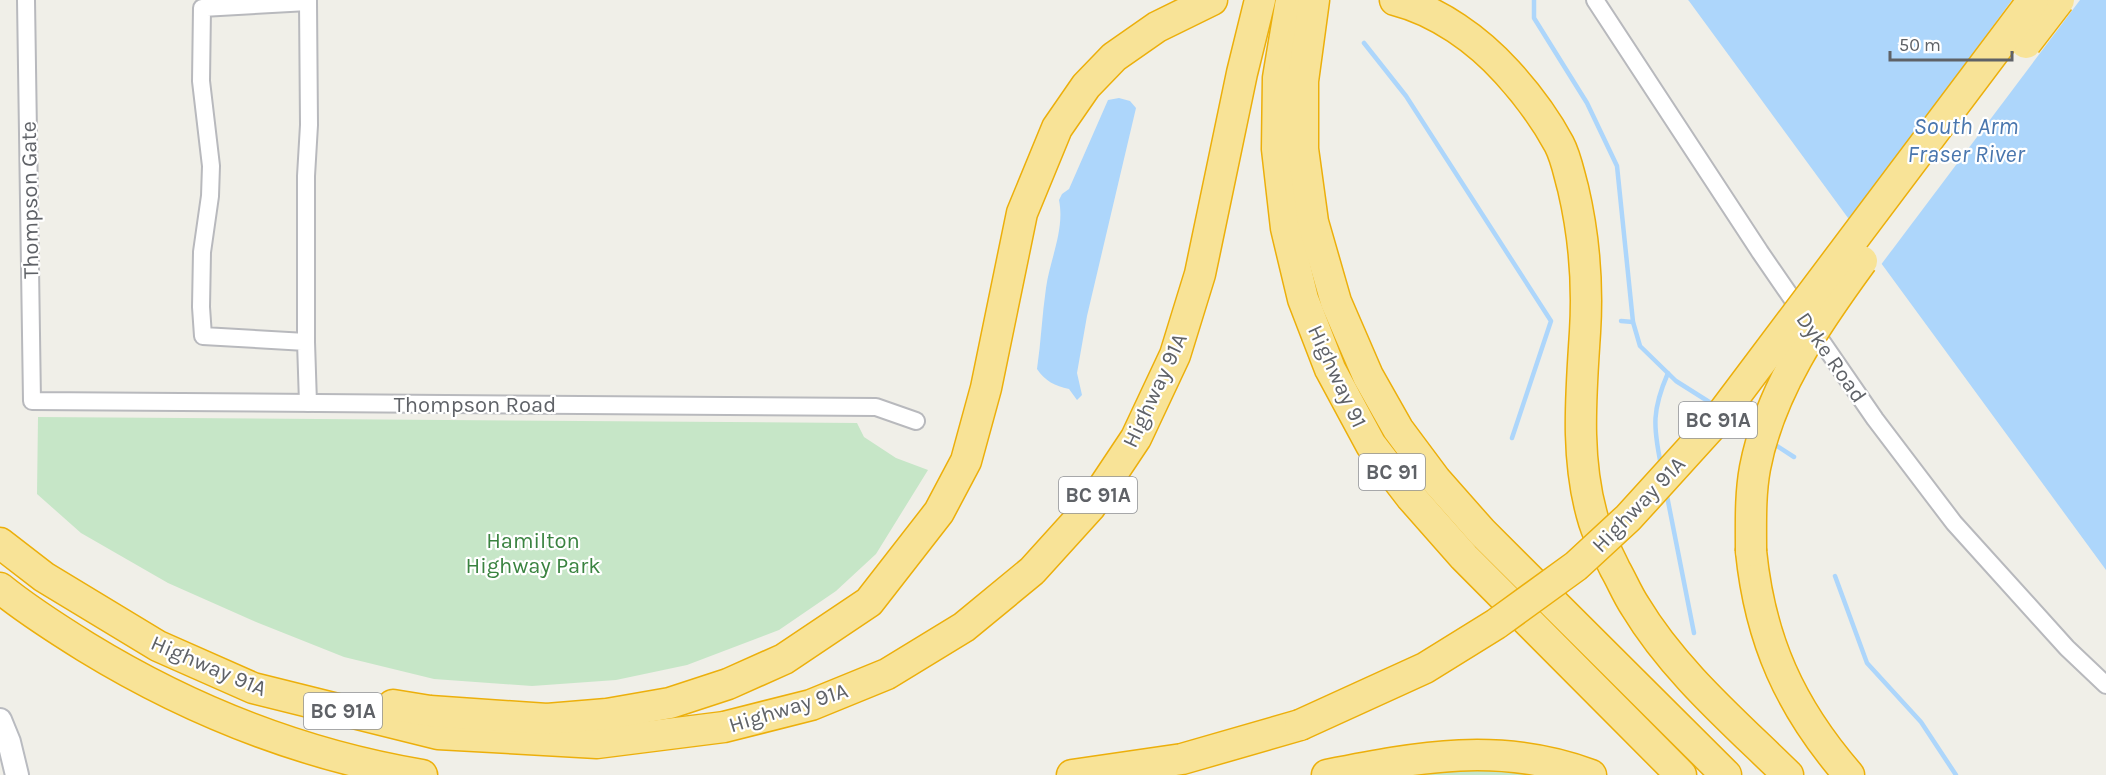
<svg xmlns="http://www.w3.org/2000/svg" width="2106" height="775" viewBox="0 0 2106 775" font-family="Karla,sans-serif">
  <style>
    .green { fill: #c6e6c7 }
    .water { fill: #add6fb }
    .pier { fill: #f0efe8 }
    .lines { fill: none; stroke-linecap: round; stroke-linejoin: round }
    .stream { stroke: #add6fb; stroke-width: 4.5 }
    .street-casing { stroke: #b8b9bd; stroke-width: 20 }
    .secondary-casing { stroke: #b9bbc0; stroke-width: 26 }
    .highway-casing { stroke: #ecaf0b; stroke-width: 33 }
    .street { stroke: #fff; stroke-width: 16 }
    .secondary { stroke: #fff; stroke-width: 22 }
    .highway { stroke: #f8e397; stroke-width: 30 }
    .highway-bridge-casing { stroke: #ecaf0b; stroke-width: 33; stroke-linecap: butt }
    .highway-bridge { stroke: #f8e397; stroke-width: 30 }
    .labels { text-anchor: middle; stroke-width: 4.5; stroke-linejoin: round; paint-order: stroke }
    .shield { fill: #fff; stroke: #8f9195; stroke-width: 1.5 }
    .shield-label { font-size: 21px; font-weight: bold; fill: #5f6267 }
    .street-label { font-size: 22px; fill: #5f6267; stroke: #fff }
    .park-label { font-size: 22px; fill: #3a8340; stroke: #fff }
    .water-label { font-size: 24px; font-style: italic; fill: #4976ae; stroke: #fff }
  </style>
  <rect width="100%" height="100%" fill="#f0efe8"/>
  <!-- green -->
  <g class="green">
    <path d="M38,417L857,423L864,437L896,458L928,470L876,554L836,591L779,630L687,665L616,680L532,686L434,679L344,657L256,622L168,583L81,533L37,494Z"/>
    <path d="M1490,768L1546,775H1394Z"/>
  </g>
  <!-- water -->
  <g class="water">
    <path d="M1688,0H2106V570L1689,1Z"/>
    <path d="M1119,98L1130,101L1136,108L1087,316L1077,373L1082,395L1077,400L1069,389C1055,386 1045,381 1037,369C1041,342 1042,315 1046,288C1050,259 1065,230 1059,200L1062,194L1069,189L1108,100Z"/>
  </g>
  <!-- pier -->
  <path class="pier" d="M2012,0H2080L1880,266L1848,223Z"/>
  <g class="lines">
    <!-- stream -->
    <g class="stream">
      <path d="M1534,0V18L1587,103L1617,166L1633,322L1640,346L1676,381L1714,405"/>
      <path d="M1364,43L1406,96L1551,321L1512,438"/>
      <path d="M1621,321L1633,322"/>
      <path d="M1734,418L1754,431"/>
      <path d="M1771,442L1794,457"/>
      <path d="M1661,465C1653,426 1652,410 1668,373"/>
      <path d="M1666,491L1694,633"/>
      <path d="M1835,576L1867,663L1921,722L1956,775"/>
    </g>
    <defs>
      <g id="street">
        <path d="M26,0L32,401L876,407L916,421"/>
        <path d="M1595,0L1760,252L1875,419L1954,523L2067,648L2106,685"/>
        <path d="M306,342V176L309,125L308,2"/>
        <path d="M308,403L306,342L203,336L201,307L202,252L210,196L211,166L201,81L202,8L308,2V0"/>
      </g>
      <path id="secondary" d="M0,720L9,742L17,775"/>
      <g id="highway">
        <path d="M1291,0L1278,78L1277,149L1286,228L1303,299L1330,369L1371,445L1411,497L1464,557L1681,775"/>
        <path d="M1314,0L1303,81V149L1313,222L1336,302L1368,376L1398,429L1436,480L1482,532L1726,775"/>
        <path d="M1395,0C1438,11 1478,40 1507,72C1527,94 1545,118 1559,144C1566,157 1569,174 1573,188C1584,235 1588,284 1585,332C1581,395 1575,461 1594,522C1599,538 1608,554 1615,569C1622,581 1627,594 1635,606C1674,671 1734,722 1788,775"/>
        <path d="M0,543L44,577L158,646L253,688L438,734L597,743L724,727L811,705L887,674L964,627L1032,571L1090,507L1136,438L1175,355L1200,274L1242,73L1260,0"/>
        <path d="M1751,551C1760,640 1790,707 1849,775"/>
        <path d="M0,588C27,610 57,629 86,647C189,710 303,755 422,775"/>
        <path d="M393,705L430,711L547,719L607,714L670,703L728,684L784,659L869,602L939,512L966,461L986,388L1022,213L1057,128L1086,86L1114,57L1157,27L1212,0"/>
        <path d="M1072,775L1182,759L1300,725"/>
        <path d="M1327,775C1418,757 1501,741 1591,775"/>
      </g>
    </defs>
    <!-- street casing -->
    <use href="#street" class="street-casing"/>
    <!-- secondary casing -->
    <use href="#secondary" class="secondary-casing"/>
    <!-- highway casing -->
    <use href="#highway" class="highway-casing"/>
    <!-- street -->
    <use href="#street" class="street"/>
    <!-- secondary -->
    <use href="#secondary" class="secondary"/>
    <!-- highway -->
    <use href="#highway" class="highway"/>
    <defs>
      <g id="highway-bridge">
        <path d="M2026,43L2059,0"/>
        <path d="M1751,551C1751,523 1750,495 1755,468C1770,390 1816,324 1862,261"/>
        <path d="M1300,725L1425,668L1496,624L1576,566L1628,518L1718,419L2033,0"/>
      </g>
    </defs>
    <!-- highway-bridge casing -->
    <use href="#highway-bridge" class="highway-bridge-casing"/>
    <!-- highway-bridge -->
    <use href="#highway-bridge" class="highway-bridge"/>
  </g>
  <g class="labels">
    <!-- shield labels -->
    <g class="shield">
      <rect x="1679" y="402" width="78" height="36" rx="4.5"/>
      <rect x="1359" y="454" width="66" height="36" rx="4.5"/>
      <rect x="1059" y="477" width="78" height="36" rx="4.5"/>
      <rect x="304" y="693" width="78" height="36" rx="4.5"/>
    </g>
    <g class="shield-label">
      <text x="1718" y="427">BC 91A</text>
      <text x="1392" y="479">BC 91</text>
      <text x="1098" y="502">BC 91A</text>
      <text x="343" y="718">BC 91A</text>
    </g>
    <!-- street labels -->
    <g class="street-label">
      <text transform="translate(29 200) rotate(-91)" y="8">Thompson Gate</text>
      <text transform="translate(1832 357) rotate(55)" y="8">Dyke Road</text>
      <text transform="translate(1338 376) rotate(65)" y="8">Highway 91</text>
      <text transform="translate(1154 390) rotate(-65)" y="8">Highway 91A</text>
      <text x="475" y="412">Thompson Road</text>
      <text transform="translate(1638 504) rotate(-46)" y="8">Highway 91A</text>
      <text transform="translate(209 665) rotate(23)" y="8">Highway 91A</text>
      <text transform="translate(788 707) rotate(-17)" y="8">Highway 91A</text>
    </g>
    <!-- park labels -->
    <g class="park-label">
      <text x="533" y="548">Hamilton<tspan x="533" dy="25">Highway Park</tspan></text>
    </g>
    <!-- water labels -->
    <g class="water-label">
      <text x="1966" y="134">South Arm<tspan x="1966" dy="28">Fraser River</tspan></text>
    </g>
  </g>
  <!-- scale -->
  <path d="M1890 51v9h122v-9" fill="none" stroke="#5f6267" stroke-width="3"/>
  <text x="1899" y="51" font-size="18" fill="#5f6267" stroke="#ffffff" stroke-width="4.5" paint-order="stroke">50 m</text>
</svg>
